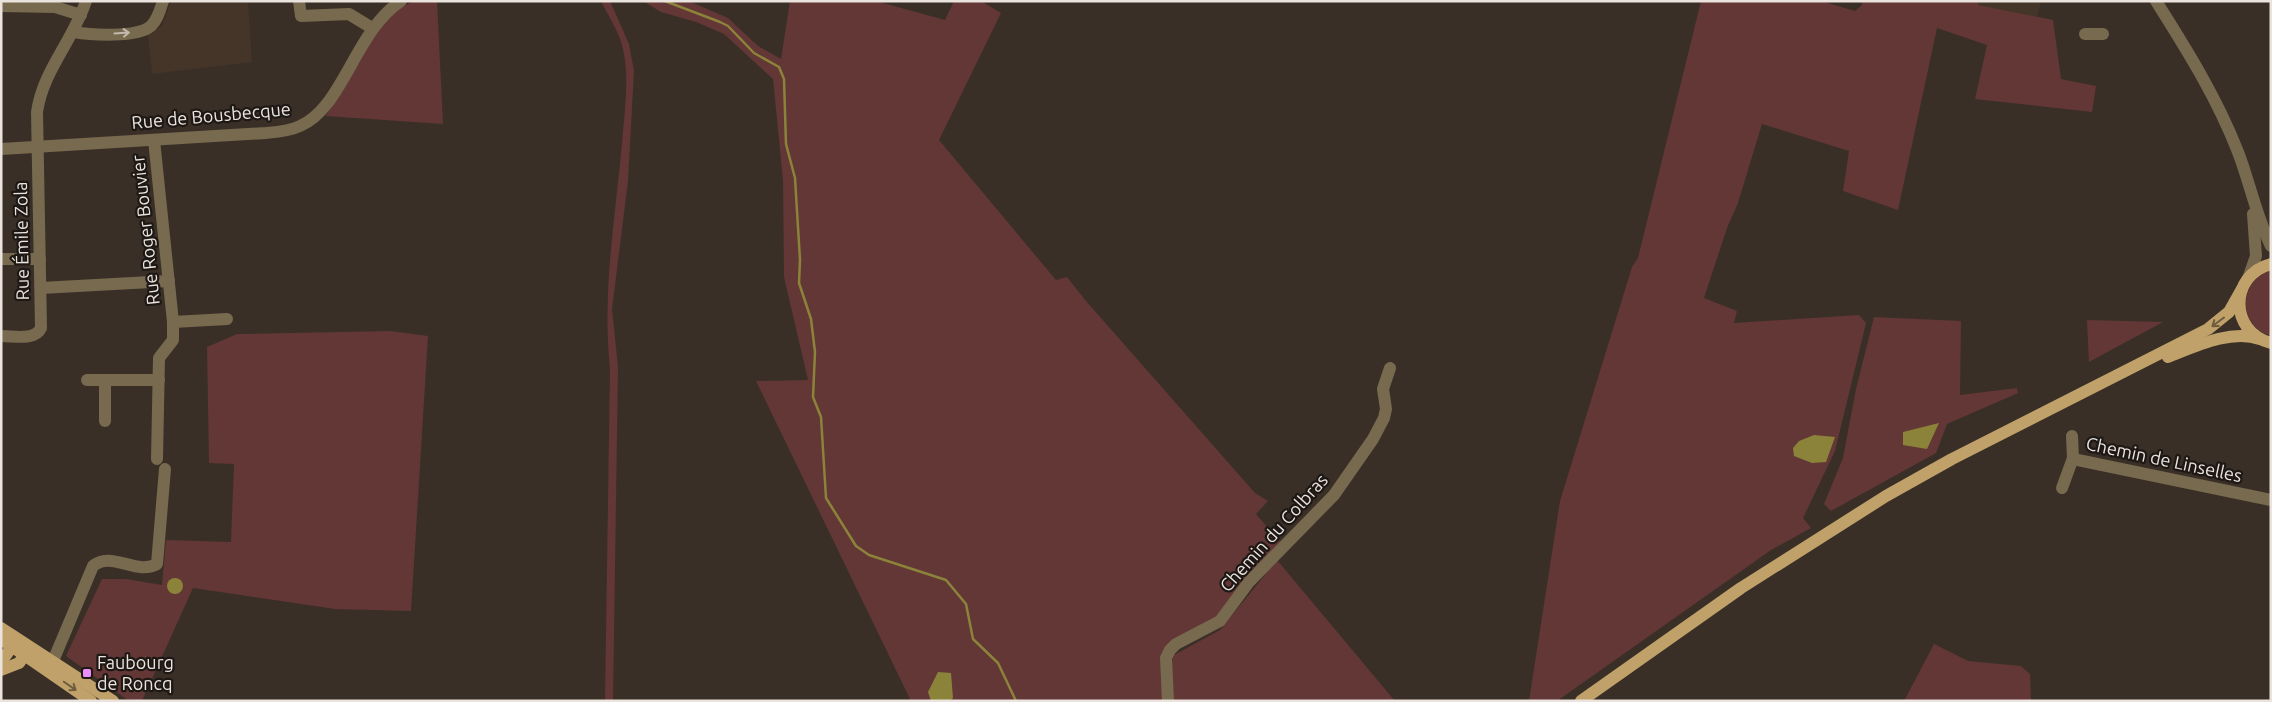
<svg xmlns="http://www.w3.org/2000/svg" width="2272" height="702" viewBox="0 0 2272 702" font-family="Ubuntu,sans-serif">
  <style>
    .built { fill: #443528 }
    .green { fill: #623736 }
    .water { fill: #8c833a }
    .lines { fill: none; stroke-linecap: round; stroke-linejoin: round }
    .stream { stroke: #8c833a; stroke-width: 2.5 }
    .minor { stroke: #786a4f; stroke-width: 12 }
    .major { stroke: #bfa169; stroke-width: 12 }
    .oneway { stroke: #c2b9ac }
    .oneway2 { stroke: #6e5c3e }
    .poi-dot { fill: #eb8dfc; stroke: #1d1814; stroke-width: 2 }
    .labels { text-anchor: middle; stroke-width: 4.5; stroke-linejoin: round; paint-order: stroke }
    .street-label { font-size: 18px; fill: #eae3de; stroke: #1d1814 }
    .poi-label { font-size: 18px; fill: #eae3de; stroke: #1d1814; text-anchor: start }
  </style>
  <rect width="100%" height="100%" fill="#392f27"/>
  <!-- built -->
  <g class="built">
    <path d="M171,1H248L252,62L152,74L148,35L162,26Z"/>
    <path d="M1978,1H2041L2037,17L1977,5Z"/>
  </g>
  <!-- green -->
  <g class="green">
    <path d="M415,1H437L443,124L326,116C346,83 377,13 415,1Z"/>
    <path d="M601,1H610L629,44L634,71L628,181L612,309L618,367L613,701H605L610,368C602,293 615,219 622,144C624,113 630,81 623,49C620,33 608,16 601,1Z"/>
    <path d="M643,1H689L728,18L758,46L781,59L790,1H876L945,20L954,1H981L1001,13L939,140L1056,280L1067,277L1086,301L1255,493L1268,501L1256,514L1282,544C1258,571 1235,603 1206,625C1191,636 1174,640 1161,653L1163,701H911L756,381L808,380L784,277L783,180L773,79L724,34L696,22L661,12Z"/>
    <path d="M1701,1H1821L1855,11L1862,5V1H1978V5L2053,20L2061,79L2096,86L2092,112L1975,99L1987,45L1937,28L1898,210L1843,191L1849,151L1762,124L1738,203L1727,228L1704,298L1737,311L1734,323L1859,315L1866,323L1835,451L1803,518L1811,528L1771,550L1557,701H1529L1560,501L1632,267L1638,258Z"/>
    <path d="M2271,270V336C2237,326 2238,281 2271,270Z"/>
    <path d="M1874,317L1961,321L1960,395L2017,388L2018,393L1947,424L1936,453L1831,511L1824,504L1843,458L1856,389Z"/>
    <path d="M2087,320L2163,322L2089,362Z"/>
    <path d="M390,331L428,336L411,611L335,609L193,588L142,701H129L66,656L102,579H126L162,585L166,540L231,542L234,464L209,463L207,347L237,334Z"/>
    <path d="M1277,560L1395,701H1171L1170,669L1174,655L1220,630Z"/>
    <path d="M1934,644L1968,661L2021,666L2030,674L2031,701H1904Z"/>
  </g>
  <!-- water -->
  <g class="water">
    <path d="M1939,423L1927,449L1903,445V432Z"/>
    <path d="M1814,435L1835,437L1826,462L1812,463L1794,456L1793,448L1799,441Z"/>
    <circle cx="175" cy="586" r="8"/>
    <path d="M938,672L951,673L953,698L950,701H931L928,692Z"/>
  </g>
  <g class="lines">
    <!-- stream -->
    <path class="stream" d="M665,1L720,22L728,26L754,53L779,67L784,79L786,144L795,178L800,260L799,283L811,319L815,352L813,397L821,417L826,498L856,546L869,555L946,580L966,604L973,639L998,663L1016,701"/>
    <!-- minor -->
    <g class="minor">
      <path d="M299,1L301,16L349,14L372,28"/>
      <path d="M2156,1C2187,50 2217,98 2238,152C2250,183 2256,216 2271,246"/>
      <path d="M1,6L55,7L81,15"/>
      <path d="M74,32C91,35 137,38 151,26C158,19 160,10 163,1"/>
      <path d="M2085,34H2103"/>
      <path d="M154,140L173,322L227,319"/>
      <path d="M1,149L266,133C277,132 290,131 300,126C343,108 355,31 401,1"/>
      <path d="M1,259H40"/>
      <path d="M2249,276L2256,256L2253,214"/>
      <path d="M41,288L169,281"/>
      <path d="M1,336C14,336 35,341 41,328L37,112C43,70 73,41 86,1"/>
      <path d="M87,380H159"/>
      <path d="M105,380V421"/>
      <path d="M2072,436L2073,459L2271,500"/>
      <path d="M157,459L159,358L173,340V322"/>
      <path d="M2062,488L2073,458"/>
      <path d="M53,661L93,566C111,550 137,576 157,564L165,469"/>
      <path d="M1168,701L1166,658L1170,650L1176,644L1220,621L1249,582L1334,495L1373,439L1384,418L1386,409L1383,389L1390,368"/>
    </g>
    <!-- major -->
    <g class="major">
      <path d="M2271,264C2229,275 2229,332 2271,343"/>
      <path d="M2168,357C2196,346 2231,329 2260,339"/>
      <path d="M1,628L113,701"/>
      <path d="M1,639L91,701"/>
      <path d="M1,662L16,641"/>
      <path d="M1,670L19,663L29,649"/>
      <path d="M1581,701L1741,588L1886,496L1952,459L2208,329L2229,312L2242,289"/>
    </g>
  </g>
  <!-- one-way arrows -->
  <defs><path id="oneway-shaft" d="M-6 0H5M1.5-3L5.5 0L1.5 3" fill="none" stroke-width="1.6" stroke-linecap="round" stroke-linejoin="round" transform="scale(1.25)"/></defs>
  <use class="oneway" href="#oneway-shaft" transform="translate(122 33) rotate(-4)"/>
  <g class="oneway2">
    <use href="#oneway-shaft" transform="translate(2218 322) rotate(143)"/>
    <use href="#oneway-shaft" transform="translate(70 686) rotate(35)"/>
  </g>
  <!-- markers -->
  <rect class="poi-dot" x="82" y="668" width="10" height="10" rx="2.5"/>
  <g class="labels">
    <!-- street labels -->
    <g class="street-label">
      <text transform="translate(211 116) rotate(-5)" y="6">Rue de Bousbecque</text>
      <text transform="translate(146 230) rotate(-96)" y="6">Rue Roger Bouvier</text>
      <text transform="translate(22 241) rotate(-91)" y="6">Rue Émile Zola</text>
      <text transform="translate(2164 460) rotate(12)" y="6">Chemin de Linselles</text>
      <text transform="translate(1274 533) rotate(-48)" y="6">Chemin du Colbras</text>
    </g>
    <!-- poi labels -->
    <g class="poi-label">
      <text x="97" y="669">Faubourg<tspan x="97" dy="21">de Roncq</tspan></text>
    </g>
  </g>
  <!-- border -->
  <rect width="2272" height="702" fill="none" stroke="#eae3de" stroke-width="5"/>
</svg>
